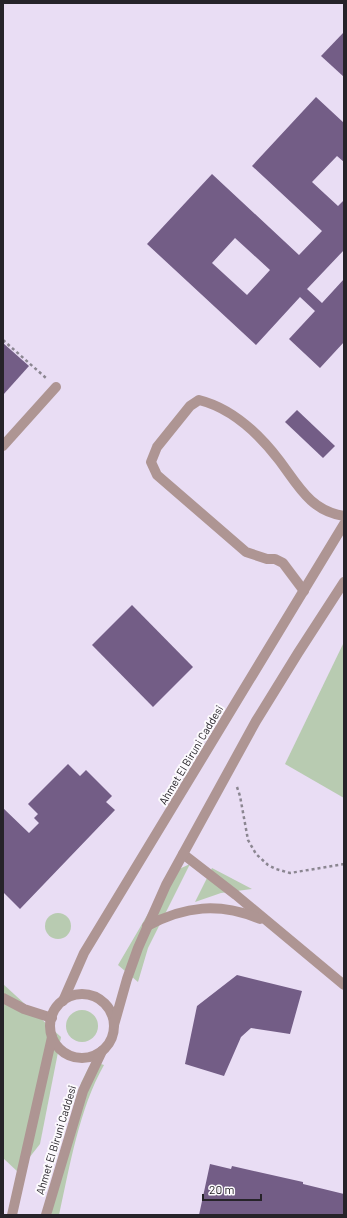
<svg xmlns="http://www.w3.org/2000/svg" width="347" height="1218" viewBox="0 0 347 1218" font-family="Barlow,sans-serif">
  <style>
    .built { fill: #e9ddf4 }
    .green { fill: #b8cbb1 }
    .building { fill: #735d86; fill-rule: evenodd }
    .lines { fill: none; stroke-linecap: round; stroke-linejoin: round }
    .path { stroke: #8b8691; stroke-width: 2.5; stroke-dasharray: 3 3; stroke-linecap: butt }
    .service { stroke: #ae9593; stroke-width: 10 }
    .minor { stroke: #ae9593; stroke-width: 10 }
    .tertiary { stroke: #ae9593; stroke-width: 10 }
    .labels { text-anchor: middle; stroke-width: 4; stroke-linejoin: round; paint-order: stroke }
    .street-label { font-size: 11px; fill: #262329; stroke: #fcfafd }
  </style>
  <rect width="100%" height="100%" fill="#f2eafa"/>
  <!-- built -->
  <rect class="built" x="3" y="3" width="341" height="1212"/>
  <!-- green -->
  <g class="green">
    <path d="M344,642V798L285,764Z"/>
    <path d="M190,864L148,948L138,982L118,965L159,895L177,870Z"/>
    <path d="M212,868L252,889L221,893L195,902Z"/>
    <circle cx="58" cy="926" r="13"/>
    <path d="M3,984L61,1037L40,1144L18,1172L3,1158Z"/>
    <circle cx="82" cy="1026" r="16"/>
    <path d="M98,1063L104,1065C79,1109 70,1166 59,1215H53L50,1212L81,1083L89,1067Z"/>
  </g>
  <!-- building -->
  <g class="building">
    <path d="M344,32V77L321,56Z"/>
    <path d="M316,97L344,123V162L337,156L312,182L338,206L344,200V250L307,289L322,303L344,279V342L320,368L289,339L315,311L300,297L256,345L147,244L212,174L299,255L322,231L252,166ZM235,238L270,270L247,295L212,263Z"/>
    <path d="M3,343L29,366L3,395Z"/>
    <path d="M297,410L335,446L323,458L285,422Z"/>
    <path d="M132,605L193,667L153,707L92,645Z"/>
    <path d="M68,764L80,776L86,770L112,796L106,802L115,810L20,909L3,892V808L29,833L39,823L34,818L38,814L28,804Z"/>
    <path d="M237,975L302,991L290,1034L251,1028L241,1037L224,1076L185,1064L197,1006Z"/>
    <path d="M210,1164L231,1169L232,1166L303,1182V1184L344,1194V1215H199Z"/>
  </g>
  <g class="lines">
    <!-- path -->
    <g class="path">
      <path d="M3,340L46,378"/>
      <path d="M237,787L240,796L248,840L256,854L268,865L276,869L290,873L344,864"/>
    </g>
    <!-- service -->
    <path class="service" d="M304,591L283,563L275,559H267L246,552L157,475L151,462L157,447L190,406L199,400C231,408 259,434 279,460C298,485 310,511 344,516"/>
    <!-- minor -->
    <g class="minor">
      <path d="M3,446L56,387"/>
      <path d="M183,854L236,895L344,985"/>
      <path d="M147,926C185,906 219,902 260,919"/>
      <path d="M3,998L24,1009L52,1018"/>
    </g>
    <!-- tertiary -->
    <g class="tertiary">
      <circle cx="82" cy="1026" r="32"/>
      <path d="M63,1001L84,953L344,524"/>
      <path d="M114,1025L127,979L138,948L166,885L256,721L298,653L344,582"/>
      <path d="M12,1215L52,1037"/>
      <path d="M46,1215L83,1091L102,1051"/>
    </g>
  </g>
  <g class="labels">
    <!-- street labels -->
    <g class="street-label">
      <text transform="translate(191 755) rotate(-59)" y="4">Ahmet El Biruni Caddesi</text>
      <text transform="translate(56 1140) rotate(-73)" y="4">Ahmet El Biruni Caddesi</text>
    </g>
  </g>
  <!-- border -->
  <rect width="347" height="1218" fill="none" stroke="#262329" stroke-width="8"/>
  <!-- scale -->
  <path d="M203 1194v6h58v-6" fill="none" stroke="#262329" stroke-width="2"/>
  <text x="209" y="1194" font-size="12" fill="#262329" stroke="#fcfafd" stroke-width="3" paint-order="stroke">20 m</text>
</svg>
